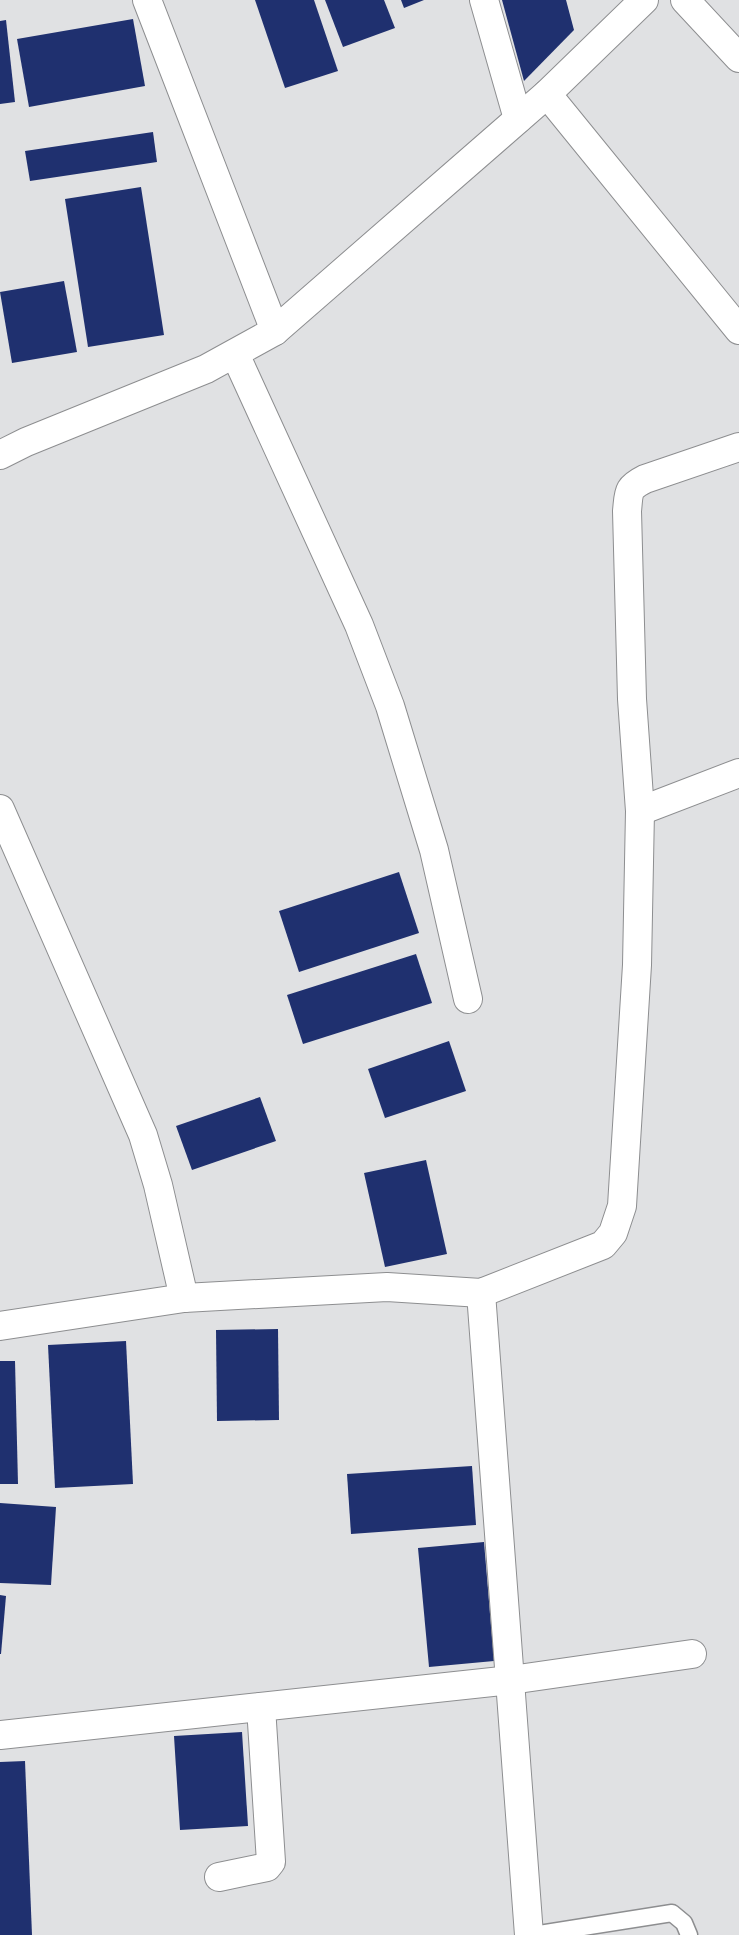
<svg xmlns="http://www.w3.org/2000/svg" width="739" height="1935" viewBox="0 0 739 1935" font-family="'Fira Sans',sans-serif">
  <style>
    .building { fill: #1f306f }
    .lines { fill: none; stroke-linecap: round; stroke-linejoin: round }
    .lane-casing { stroke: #8d8e90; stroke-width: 19 }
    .street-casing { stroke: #8d8e90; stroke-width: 30 }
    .lane { stroke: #fff; stroke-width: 16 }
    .street { stroke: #fff; stroke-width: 28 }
  </style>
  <rect width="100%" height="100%" fill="#e0e1e3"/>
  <!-- building -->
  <g class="building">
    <path d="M255,0H314L338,71L285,88Z"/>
    <path d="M325,0H384L395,28L343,47Z"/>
    <path d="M401,0H424L404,8Z"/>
    <path d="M502,0H566L574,30L524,81Z"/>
    <path d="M133,19L145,86L29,107L17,39Z"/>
    <path d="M6,20L15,102L0,104V21Z"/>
    <path d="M153,132L157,162L30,181L25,151Z"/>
    <path d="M141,187L164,335L88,347L65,199Z"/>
    <path d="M64,281L77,352L12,363L0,292Z"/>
    <path d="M399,872L419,933L299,972L279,911Z"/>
    <path d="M416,954L432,1003L303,1044L287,995Z"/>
    <path d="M449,1041L466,1091L385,1118L368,1069Z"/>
    <path d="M260,1097L276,1141L192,1170L176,1126Z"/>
    <path d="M426,1160L447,1254L385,1267L364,1173Z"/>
    <path d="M278,1329L279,1420L217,1421L216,1330Z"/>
    <path d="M126,1341L133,1484L55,1488L48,1345Z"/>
    <path d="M0,1361H15L18,1484H0Z"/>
    <path d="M472,1466L476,1525L351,1534L347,1474Z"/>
    <path d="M0,1503L56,1507L51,1585L0,1583Z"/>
    <path d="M484,1542L494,1661L429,1667L418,1548Z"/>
    <path d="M0,1595L6,1596L1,1654H0Z"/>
    <path d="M242,1732L248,1826L180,1830L174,1736Z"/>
    <path d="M25,1761L32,1935H0V1762Z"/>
  </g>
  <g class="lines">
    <defs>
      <path id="lane" d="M533,1935L672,1913L684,1923L689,1935"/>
      <g id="street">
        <path d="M147,0L275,331"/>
        <path d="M484,0L518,119"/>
        <path d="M685,0L739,58"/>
        <path d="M547,94L739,330"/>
        <path d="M235,354L359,625L390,706L434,850L468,999"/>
        <path d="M0,455L26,442L206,369L275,331L547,94L644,0"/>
        <path d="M0,809L143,1135L158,1185L184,1298"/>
        <path d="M640,811L739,773"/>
        <path d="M481,1293L529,1935"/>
        <path d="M0,1326L184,1298L387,1287L481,1293L603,1245L613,1233L622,1206L637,965L640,811L632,699L627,511C629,492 627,488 645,479L739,447"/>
        <path d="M0,1735L511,1680L692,1654"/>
        <path d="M219,1877L267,1867L271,1862L261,1707"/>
      </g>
    </defs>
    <!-- lane casing -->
    <use href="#lane" class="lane-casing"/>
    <!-- street casing -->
    <use href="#street" class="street-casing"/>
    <!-- lane -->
    <use href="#lane" class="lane"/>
    <!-- street -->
    <use href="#street" class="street"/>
  </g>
</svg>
